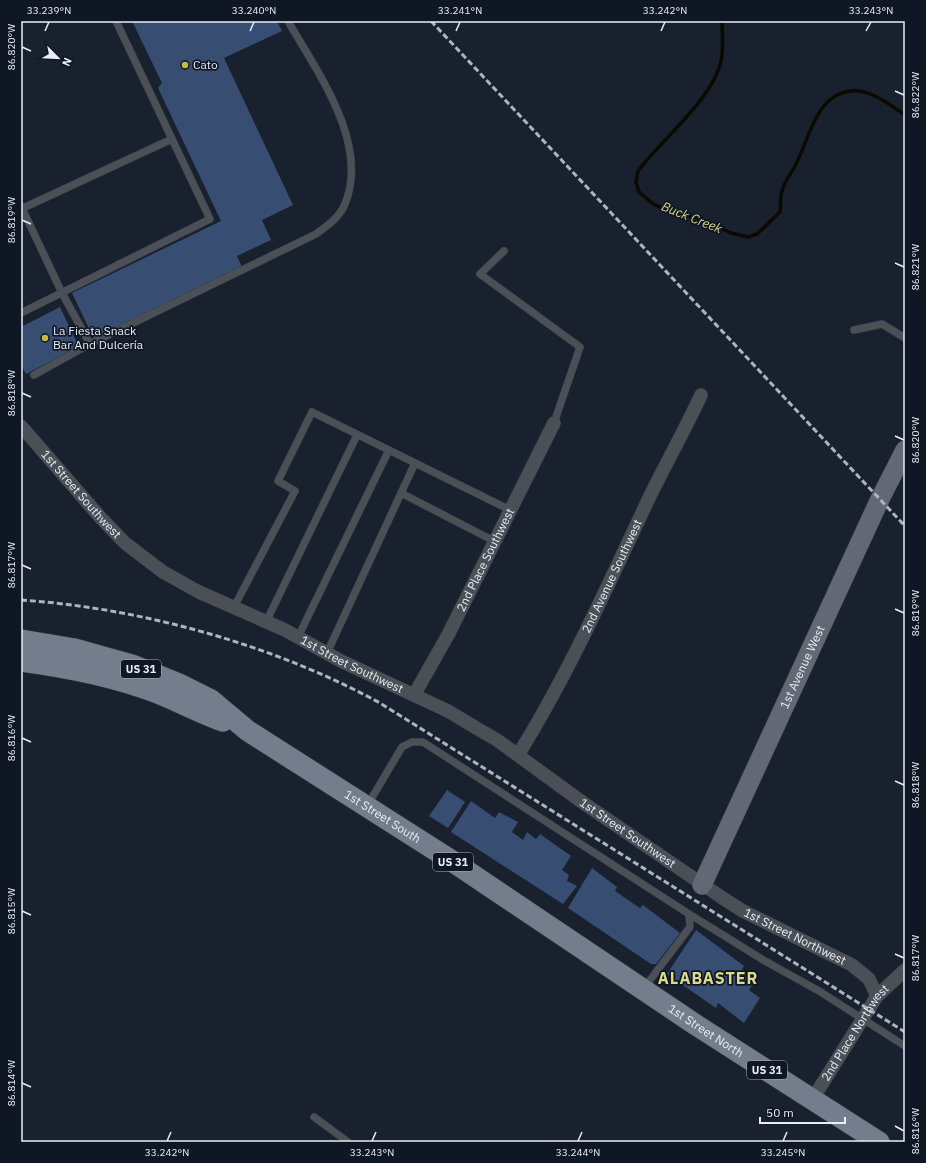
<svg xmlns="http://www.w3.org/2000/svg" width="926" height="1163" viewBox="0 0 926 1163" font-family="'IBM Plex Sans',sans-serif">
  <style>
    .lines { fill: none; stroke-linecap: round; stroke-linejoin: round }
    .stream { stroke: #0c0a00; stroke-width: 3.5 }
    .building { fill: #374d71 }
    .lane-casing { stroke: #363e4a; stroke-width: 8 }
    .street-casing { stroke: #363e4a; stroke-width: 14 }
    .secondary-casing { stroke: #363e4a; stroke-width: 20 }
    .primary-casing { stroke: #363e4a; stroke-width: 22 }
    .lane { stroke: #4b4f56; stroke-width: 7 }
    .street { stroke: #4b4f56; stroke-width: 13 }
    .secondary { stroke: #626974; stroke-width: 19 }
    .primary { stroke: #747d8b; stroke-width: 21 }
    .rail { stroke: #adb4be; stroke-width: 3; stroke-dasharray: 6 3; stroke-linecap: butt }
    .ticks { fill: none; stroke: #e8eef7; stroke-width: 1.5 }
    .poi-dot { fill: #c3bd3e; stroke: #101724; stroke-width: 1.5 }
    .labels { text-anchor: middle; stroke-width: 3.5; stroke-linejoin: round; paint-order: stroke }
    .shield { fill: #101724; stroke: #a7aeb8; stroke-width: 1 }
    .shield-label { font-size: 11px; font-weight: bold; fill: #e8eef7 }
    .poi-label { font-size: 12px; fill: #e8eef7; stroke: #101724; text-anchor: start }
    .street-label { font-size: 12px; fill: #e8eef7; stroke: #101724 }
    .water-label { font-size: 13px; font-style: italic; fill: #d7d488; stroke: #101724 }
    .district-label { font-size: 16px; font-weight: bold; letter-spacing: 1px; fill: #dcda8b; stroke: #101724 }
    .neatline { fill: none; stroke: #e8eef7; stroke-width: 1.5 }
    .ticks-label { font-size: 10px; text-anchor: middle; fill: #e8eef7 }
  </style>
  <rect width="100%" height="100%" fill="#19212e"/>
  <g class="lines">
    <!-- stream -->
    <path class="stream" d="M722,21C722,34 724,49 721,61C713,99 661,140 638,171L636,182L639,192L652,203L667,211L699,218L731,233L748,237L757,234L780,212C781,205 780,197 782,191C784,181 792,173 796,164C810,137 817,88 859,91C875,93 892,106 905,115"/>
  </g>
  <!-- building -->
  <g class="building">
    <path d="M132,21H277L282,31L224,58L293,205L262,220L271,240L237,256L242,267L94,339L72,293L221,221L158,88L162,83Z"/>
    <path d="M60,307L79,347L26,374L21,365V327Z"/>
    <path d="M447,790L465,802L448,828L429,816Z"/>
    <path d="M471,801L495,818L499,812L518,822L512,832L523,840L527,832L536,839L540,834L571,856L562,870L569,875L567,881L577,886L563,904L451,832Z"/>
    <path d="M592,868L617,887L615,891L640,908L643,905L680,933L656,964H651L568,908Z"/>
    <path d="M696,930L744,966L742,969L756,979L749,990L760,998L744,1023L718,1003L716,1008L667,974Z"/>
  </g>
  <g class="lines">
    <defs>
      <g id="lane">
        <path d="M21,206L62,293L90,344L316,234C327,226 340,217 345,204C370,143 317,72 288,21"/>
        <path d="M21,209L172,139"/>
        <path d="M504,251L480,274L580,347L554,423"/>
        <path d="M21,313L210,219L116,21"/>
        <path d="M854,330L882,324L905,338"/>
        <path d="M34,375L90,344"/>
        <path d="M401,493L494,541"/>
        <path d="M234,607L295,491L278,481L312,412L510,510"/>
        <path d="M266,622L357,435"/>
        <path d="M298,637L389,450"/>
        <path d="M327,653L415,463"/>
        <path d="M367,806L402,747L412,742H423L689,914L690,927L644,988"/>
        <path d="M689,914L765,961L819,991L905,1046"/>
        <path d="M314,1117L348,1142"/>
      </g>
      <g id="street">
        <path id="s1" d="M21,426L100,517L125,543L163,572L199,592L285,630L341,661L448,711L473,726L497,740L582,802L724,899L743,911L852,965L869,979L877,996"/>
        <path id="s2" d="M414,695L448,635L554,423"/>
        <path id="s3" d="M518,755C569,673 608,585 649,498C666,463 685,430 701,395"/>
        <path id="s4" d="M812,1100L877,996L905,970"/>
      </g>
      <g id="secondary">
        <path id="s5" d="M702,885L880,499L905,450"/>
      </g>
      <g id="primary">
        <path id="s6" d="M21,640L75,649L132,665L179,684L211,700L248,731L446,857L696,1025L879,1142"/>
        <path d="M21,661C66,667 113,676 155,692C178,701 200,713 223,721"/>
      </g>
    </defs>
    <!-- lane casing -->
    <use href="#lane" class="lane-casing"/>
    <!-- street casing -->
    <use href="#street" class="street-casing"/>
    <!-- secondary casing -->
    <use href="#secondary" class="secondary-casing"/>
    <!-- primary casing -->
    <use href="#primary" class="primary-casing"/>
    <!-- lane -->
    <use href="#lane" class="lane"/>
    <!-- street -->
    <use href="#street" class="street"/>
    <!-- secondary -->
    <use href="#secondary" class="secondary"/>
    <!-- primary -->
    <use href="#primary" class="primary"/>
    <!-- rail -->
    <g class="rail">
      <path d="M431,21L905,526"/>
      <path d="M21,600C141,608 274,645 380,703L905,1032"/>
    </g>
  </g>
  <!-- ticks -->
  <path class="ticks" d="M45,31L49,22M250,31L254,22M456,31L460,22M661,31L665,22M866,31L871,22M22,47L31,51M895,91L904,95M22,220L31,224M895,263L904,267M22,393L31,397M895,436L904,440M22,565L31,569M895,609L904,613M22,738L31,742M895,781L904,785M22,911L31,915M895,954L904,958M22,1083L31,1087M895,1126L904,1131M167,1141L171,1132M372,1141L376,1132M578,1141L582,1132M783,1141L787,1132"/>
  <!-- markers -->
  <g class="poi-dot">
    <circle cx="185" cy="65" r="4"/>
    <circle cx="45" cy="338" r="4"/>
  </g>
  <g class="labels">
    <!-- shield labels -->
    <g class="shield">
      <rect x="121" y="660" width="40" height="18" rx="3"/>
      <rect x="433" y="853" width="40" height="18" rx="3"/>
      <rect x="747" y="1061" width="40" height="18" rx="3"/>
    </g>
    <g class="shield-label">
      <text x="141" y="673">US 31</text>
      <text x="453" y="866">US 31</text>
      <text x="767" y="1074">US 31</text>
    </g>
    <!-- poi labels -->
    <g class="poi-label">
      <text x="193" y="69">Cato</text>
      <text x="53" y="335">La Fiesta Snack<tspan x="53" dy="14">Bar And Dulcería</tspan></text>
    </g>
    <!-- street labels -->
    <g class="street-label">
      <text dy="4" stroke="none"><textPath href="#s1" startOffset="91">1st Street Southwest</textPath></text>
      <text dy="4" stroke="none"><textPath href="#s2" startOffset="153">2nd Place Southwest</textPath></text>
      <text dy="4" stroke="none"><textPath href="#s3" startOffset="202">2nd Avenue Southwest</textPath></text>
      <text dy="4" stroke="none"><textPath href="#s1" startOffset="415">1st Street Southwest</textPath></text>
      <text dy="4" stroke="none"><textPath href="#s5" startOffset="240">1st Avenue West</textPath></text>
      <text dy="4" stroke="none"><textPath href="#s6" startOffset="408">1st Street South</textPath></text>
      <text dy="4" stroke="none"><textPath href="#s1" startOffset="739">1st Street Southwest</textPath></text>
      <text dy="4" stroke="none"><textPath href="#s1" startOffset="936">1st Street Northwest</textPath></text>
      <text dy="4" stroke="none"><textPath href="#s6" startOffset="796">1st Street North</textPath></text>
      <text dy="4" stroke="none"><textPath href="#s4" startOffset="80">2nd Place Northwest</textPath></text>
    </g>
    <!-- water labels -->
    <g class="water-label">
      <text transform="translate(692 217) rotate(22)" y="5">Buck Creek</text>
    </g>
    <!-- district labels -->
    <g class="district-label">
      <text x="708" y="984">ALABASTER</text>
    </g>
  </g>
  <!-- border -->
  <rect width="926" height="1163" fill="none" stroke="#101724" stroke-width="44"/>
  <!-- north arrow -->
  <g transform="translate(58 58) rotate(114)" stroke="#101724" stroke-width="3" paint-order="stroke">
  <path d="M0-3L7 15L0 10L-7 15Z" fill="#e8eef7"/>
  <text y="-6" font-size="11" font-weight="bold" text-anchor="middle" fill="#e8eef7">N</text>
  </g>
  <!-- scale -->
  <path d="M760 1117v6h85v-6" fill="none" stroke="#e8eef7" stroke-width="2"/>
  <text x="766" y="1117" font-size="12" fill="#e8eef7" stroke="#101724" stroke-width="3" paint-order="stroke">50 m</text>
  <rect x="22" y="22" width="882" height="1119" class="neatline"/>
  <g class="ticks-label">
    <text x="49" y="14">33.239°N</text>
    <text x="254" y="14">33.240°N</text>
    <text x="460" y="14">33.241°N</text>
    <text x="665" y="14">33.242°N</text>
    <text x="871" y="14">33.243°N</text>
    <text transform="translate(11 47) rotate(-90)" y="4">86.820°W</text>
    <text transform="translate(915 95) rotate(-90)" y="4">86.822°W</text>
    <text transform="translate(11 220) rotate(-90)" y="4">86.819°W</text>
    <text transform="translate(915 267) rotate(-90)" y="4">86.821°W</text>
    <text transform="translate(11 393) rotate(-90)" y="4">86.818°W</text>
    <text transform="translate(915 440) rotate(-90)" y="4">86.820°W</text>
    <text transform="translate(11 565) rotate(-90)" y="4">86.817°W</text>
    <text transform="translate(915 613) rotate(-90)" y="4">86.819°W</text>
    <text transform="translate(11 738) rotate(-90)" y="4">86.816°W</text>
    <text transform="translate(915 785) rotate(-90)" y="4">86.818°W</text>
    <text transform="translate(11 911) rotate(-90)" y="4">86.815°W</text>
    <text transform="translate(915 958) rotate(-90)" y="4">86.817°W</text>
    <text transform="translate(11 1083) rotate(-90)" y="4">86.814°W</text>
    <text transform="translate(915 1131) rotate(-90)" y="4">86.816°W</text>
    <text x="167" y="1156">33.242°N</text>
    <text x="372" y="1156">33.243°N</text>
    <text x="578" y="1156">33.244°N</text>
    <text x="783" y="1156">33.245°N</text>
  </g>
</svg>
